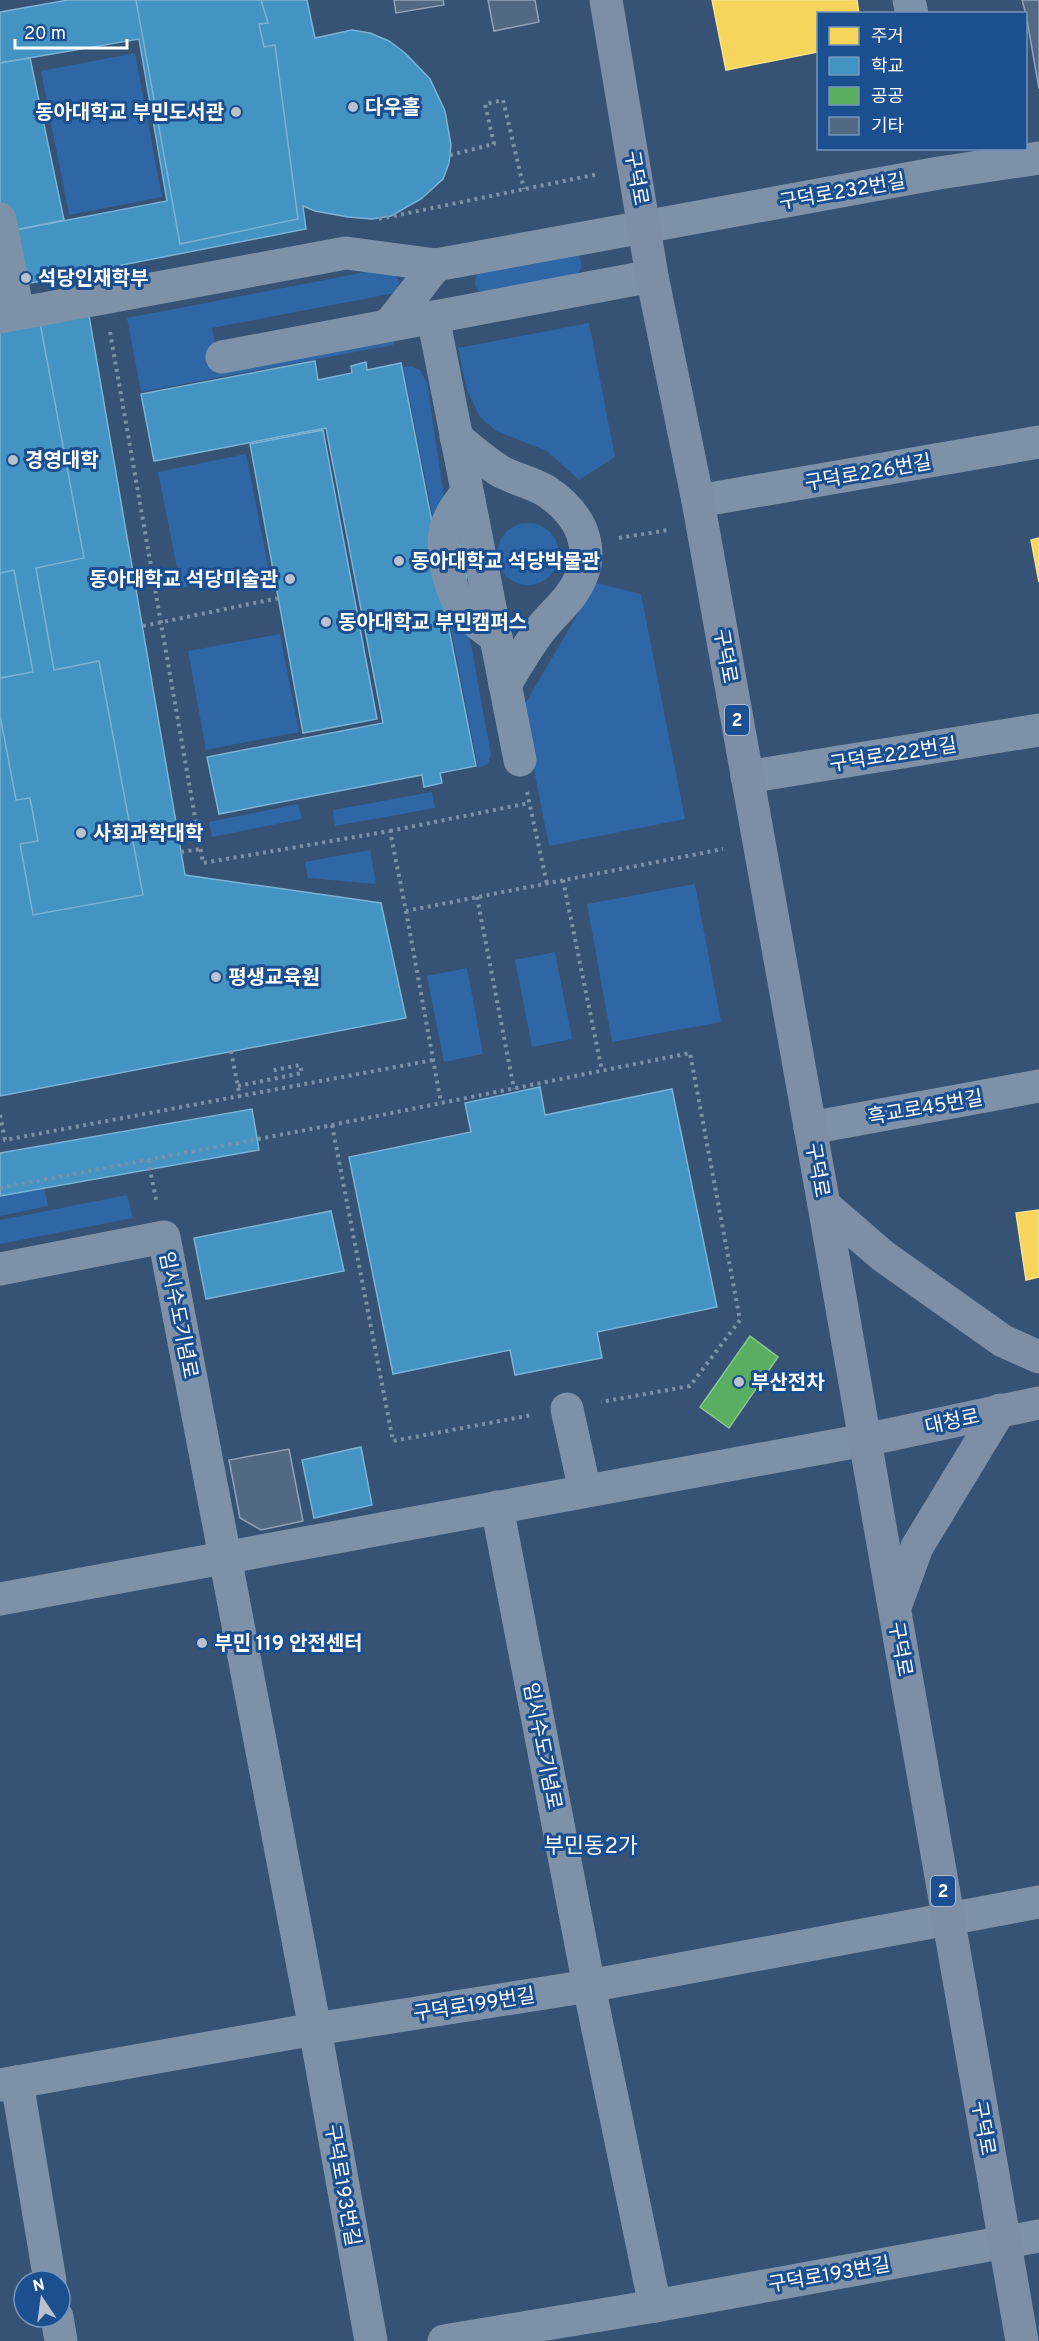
<svg xmlns="http://www.w3.org/2000/svg" width="1039" height="2341" viewBox="0 0 1039 2341" font-family="Overpass,'Noto Sans KR',sans-serif">
  <style>
    .green { fill: #2f66a5 }
    .homes { fill: #f6d55c; stroke: #f9e28d; stroke-width: 1.5 }
    .schools { fill: #4393c3; stroke: #7bb3d5; stroke-width: 1.5 }
    .public { fill: #5aae61; stroke: #8cc690; stroke-width: 1.5 }
    .building { fill: #526984; stroke: #92a2b6; stroke-width: 1.5 }
    .lines { fill: none; stroke-linecap: round; stroke-linejoin: round }
    .path { stroke: #7d92a8; stroke-width: 4; stroke-dasharray: 3 4.5; stroke-linecap: butt }
    .minor { stroke: #7d92a8; stroke-width: 33 }
    .major { stroke: #7d8ea7; stroke-width: 33 }
    .poi-dot { fill: #b9c2ce; stroke: #1b4f8f; stroke-width: 2 }
    .labels { text-anchor: middle; stroke-width: 6; stroke-linejoin: round; paint-order: stroke }
    .shield { fill: #1b4f8f; stroke: #bbcadd; stroke-width: 1.5 }
    .shield-label { font-size: 18px; font-weight: bold; fill: #fff }
    .poi-label { font-size: 20px; font-weight: bold; fill: #fff; stroke: #1b4f8f; text-anchor: start }
    .street-label { font-size: 20px; fill: #fff; stroke: #1b4f8f }
    .quarter-label { font-size: 22px; fill: #fff; stroke: #1b4f8f }
  </style>
  <rect width="100%" height="100%" fill="#365274"/>
  <!-- green -->
  <g class="green">
    <path d="M135,53L162,197L69,215L41,71Z"/>
    <path d="M579,255L582,266L577,275L484,292C472,290 474,280 478,272Z"/>
    <path d="M387,268C396,274 404,283 395,293L212,328L219,367L395,341L393,345L141,392L127,318Z"/>
    <path d="M589,323L615,457L579,480L547,451L496,431L480,417L467,390L458,348Z"/>
    <path d="M411,366L420,370L427,383L444,496L435,528L403,367Z"/>
    <path d="M246,454L269,570L181,588L158,472Z"/>
    <circle cx="528" cy="554" r="31"/>
    <path d="M596,583L641,594L685,819L549,846L522,709Z"/>
    <path d="M447,608L470,639L491,755L488,764L478,768Z"/>
    <path d="M280,634L299,732L206,750L188,651Z"/>
    <path d="M432,792L435,808L335,826L333,810Z"/>
    <path d="M298,804L302,819L212,837L209,822Z"/>
    <path d="M370,850L376,884L308,878L305,862Z"/>
    <path d="M695,884L721,1022L612,1042L587,904Z"/>
    <path d="M555,952L572,1039L532,1047L515,960Z"/>
    <path d="M467,968L483,1054L444,1062L427,976Z"/>
    <path d="M38,1154L48,1206L0,1216V1162Z"/>
    <path d="M127,1195L133,1218L0,1244V1220Z"/>
  </g>
  <!-- homes -->
  <g class="homes">
    <path d="M712,0H857L859,14H818V52L726,70Z"/>
    <path d="M1039,538V582L1031,540Z"/>
    <path d="M1039,1210V1277L1026,1280L1016,1213Z"/>
  </g>
  <!-- schools -->
  <g class="schools">
    <path d="M68,0H307L315,38L352,30L370,33L389,41L405,53L430,79L445,111L451,145L449,163L443,179L421,199L391,216L372,219L348,217L315,211L303,206L306,229L0,289V233L167,201L139,39L0,63V12Z"/>
    <path d="M136,0H261L268,23L259,24L264,47L275,45L298,219L180,244Z"/>
    <path d="M30,58L64,220L0,233V63Z"/>
    <path d="M87,304L185,875L381,903L406,1018L0,1096V321Z"/>
    <path d="M40,323L84,558L36,568L54,670L99,661L143,895L33,915L20,844L38,841L30,798L16,800L0,715V678L33,672L14,570L0,573V330Z"/>
    <path d="M315,361L318,380L352,373L351,366L366,362L367,370L401,363L435,538L458,534L467,578L440,583L476,766L440,773L442,783L424,787L422,775L219,814L207,757L383,723L326,428L154,461L141,394Z"/>
    <path d="M323,430L377,719L303,733L250,444Z"/>
    <path d="M540,1087L545,1115L672,1089L717,1307L597,1332L602,1358L515,1375L510,1350L393,1374L349,1157L471,1132L465,1103Z"/>
    <path d="M252,1109L259,1150L0,1196V1153Z"/>
    <path d="M331,1211L344,1271L206,1299L194,1238Z"/>
    <path d="M361,1447L372,1505L314,1518L302,1460Z"/>
  </g>
  <!-- public -->
  <path class="public" d="M750,1336L778,1357L729,1428L700,1407Z"/>
  <!-- building -->
  <g class="building">
    <path d="M394,0H443L444,5L396,13Z"/>
    <path d="M488,0H535L539,22L494,31Z"/>
    <path d="M1022,0H1039V89L1026,14Z"/>
    <path d="M289,1449L303,1521L261,1530L240,1518L229,1460Z"/>
  </g>
  <g class="lines">
    <!-- path -->
    <g class="path">
      <path d="M450,155L494,144L485,104L503,100L524,189"/>
      <path d="M379,219L598,174"/>
      <path d="M110,332L203,863L390,831L406,911L723,849"/>
      <path d="M619,538L668,530"/>
      <path d="M143,626L279,598"/>
      <path d="M527,792L547,884"/>
      <path d="M390,831L529,803"/>
      <path d="M181,852L200,849"/>
      <path d="M563,880L602,1071"/>
      <path d="M477,897L514,1089"/>
      <path d="M406,911L441,1103"/>
      <path d="M231,1051L240,1097"/>
      <path d="M238,1086L302,1073L300,1065L270,1071"/>
      <path d="M0,1115L5,1140L433,1060"/>
      <path d="M332,1125L393,1441L532,1415"/>
      <path d="M148,1160L157,1204"/>
      <path d="M0,1188L332,1125L690,1053L740,1320L690,1386L601,1402"/>
    </g>
    <!-- minor -->
    <g class="minor">
      <path d="M909,0L912,14"/>
      <path d="M0,219L18,313"/>
      <path d="M0,317L346,253L436,265L939,173L1039,158"/>
      <path d="M433,317L520,760"/>
      <path d="M389,325L436,265"/>
      <path d="M222,357L652,276"/>
      <path d="M456,437C470,449 484,461 500,471C514,479 531,482 546,491C585,517 600,556 570,596C561,608 549,618 540,630C527,647 516,666 505,685"/>
      <path d="M467,492C459,503 450,514 446,528C440,549 450,592 463,609C472,620 485,629 496,637"/>
      <path d="M698,501L1039,442"/>
      <path d="M747,777L1039,730"/>
      <path d="M810,1128L1039,1086"/>
      <path d="M0,1269L164,1237L315,2029L371,2341"/>
      <path d="M567,1409L585,1491"/>
      <path d="M497,1507L589,1986L655,2306"/>
      <path d="M0,1599L865,1440"/>
      <path d="M17,2082L50,2281"/>
      <path d="M0,2085L315,2029L589,1986L1039,1902"/>
      <path d="M57,2317L61,2341"/>
      <path d="M444,2341L655,2306L1039,2236"/>
    </g>
    <!-- major -->
    <g class="major">
      <path d="M606,0L652,276L698,501L824,1205L1022,2341"/>
      <path d="M824,1205L883,1256L1003,1341L1039,1357"/>
      <path d="M865,1440L1039,1403"/>
      <path d="M895,1607L917,1547L1000,1410"/>
    </g>
  </g>
  <!-- markers -->
  <g class="poi-dot">
    <circle cx="353" cy="107" r="6"/>
    <circle cx="236" cy="112" r="6"/>
    <circle cx="26" cy="278" r="6"/>
    <circle cx="13" cy="460" r="6"/>
    <circle cx="399" cy="561" r="6"/>
    <circle cx="290" cy="579" r="6"/>
    <circle cx="326" cy="622" r="6"/>
    <circle cx="81" cy="833" r="6"/>
    <circle cx="216" cy="977" r="6"/>
    <circle cx="739" cy="1382" r="6"/>
    <circle cx="202" cy="1643" r="6"/>
  </g>
  <g class="labels">
    <!-- shield labels -->
    <g class="shield">
      <rect x="725" y="705" width="24" height="30" rx="4.5"/>
      <rect x="931" y="1876" width="24" height="30" rx="4.5"/>
    </g>
    <g class="shield-label">
      <text x="737" y="726">2</text>
      <text x="943" y="1897">2</text>
    </g>
    <!-- poi labels -->
    <g class="poi-label">
      <text x="365" y="114">다우홀</text>
      <text x="224" y="119" text-anchor="end">동아대학교 부민도서관</text>
      <text x="38" y="285">석당인재학부</text>
      <text x="25" y="467">경영대학</text>
      <text x="411" y="568">동아대학교 석당박물관</text>
      <text x="278" y="586" text-anchor="end">동아대학교 석당미술관</text>
      <text x="338" y="629">동아대학교 부민캠퍼스</text>
      <text x="93" y="840">사회과학대학</text>
      <text x="228" y="984">평생교육원</text>
      <text x="751" y="1389">부산전차</text>
      <text x="214" y="1650">부민 119 안전센터</text>
    </g>
    <!-- street labels -->
    <g class="street-label">
      <text transform="translate(637 178) rotate(80)" y="7">구덕로</text>
      <text transform="translate(842 191) rotate(-10)" y="7">구덕로232번길</text>
      <text transform="translate(868 472) rotate(-10)" y="7">구덕로226번길</text>
      <text transform="translate(726 656) rotate(80)" y="7">구덕로</text>
      <text transform="translate(893 754) rotate(-9)" y="7">구덕로222번길</text>
      <text transform="translate(925 1107) rotate(-10)" y="7">흑교로45번길</text>
      <text transform="translate(818 1170) rotate(80)" y="7">구덕로</text>
      <text transform="translate(179 1315) rotate(79)" y="7">임시수도기념로</text>
      <text transform="translate(952 1421) rotate(-12)" y="7">대청로</text>
      <text transform="translate(901 1649) rotate(80)" y="7">구덕로</text>
      <text transform="translate(543 1746) rotate(79)" y="7">임시수도기념로</text>
      <text transform="translate(474 2004) rotate(-9)" y="7">구덕로199번길</text>
      <text transform="translate(984 2128) rotate(80)" y="7">구덕로</text>
      <text transform="translate(343 2185) rotate(80)" y="7">구덕로193번길</text>
      <text transform="translate(829 2274) rotate(-10)" y="7">구덕로193번길</text>
    </g>
    <!-- quarter labels -->
    <g class="quarter-label">
      <text x="591" y="1853">부민동2가</text>
    </g>
  </g>
  <!-- legend -->
  <rect x="817" y="12" width="210" height="138" fill="#1b4f8f" stroke="#7695bc" stroke-width="1.5"/>
  <rect x="829" y="27" width="30" height="18" fill="#f6d55c" stroke="#7695bc" stroke-width="1.5"/>
  <text x="871" y="42" font-size="18" fill="#ffffff">주거</text>
  <rect x="829" y="57" width="30" height="18" fill="#4393c3" stroke="#7695bc" stroke-width="1.5"/>
  <text x="871" y="72" font-size="18" fill="#ffffff">학교</text>
  <rect x="829" y="87" width="30" height="18" fill="#5aae61" stroke="#7695bc" stroke-width="1.5"/>
  <text x="871" y="102" font-size="18" fill="#ffffff">공공</text>
  <rect x="829" y="117" width="30" height="18" fill="#526984" stroke="#7695bc" stroke-width="1.5"/>
  <text x="871" y="132" font-size="18" fill="#ffffff">기타</text>
  <!-- north arrow -->
  <g transform="translate(42 2299) rotate(347)"><circle r="28" fill="#1b4f8f" stroke="#7695bc" stroke-width="1.5"/>
  <path d="M0-4.5L10 22L0 15L-10 22Z" fill="#b9c2ce"/>
  <text y="-9" font-size="16" font-weight="bold" text-anchor="middle" fill="#ffffff">N</text>
  </g>
  <!-- scale -->
  <path d="M15 39v9h112v-9" fill="none" stroke="#ffffff" stroke-width="3"/>
  <text x="24" y="39" font-size="18" fill="#ffffff" stroke="#1b4f8f" stroke-width="4.5" paint-order="stroke">20 m</text>
</svg>
